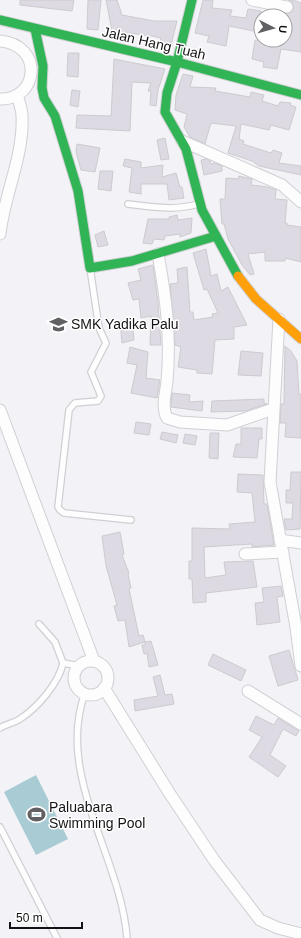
<svg xmlns="http://www.w3.org/2000/svg" width="301" height="938" viewBox="0 0 301 938" font-family="Helvetica,sans-serif">
  <style>
    .water { fill: #a9cbd4 }
    .building { fill: #dddae3; stroke: #cccbce }
    .lines { fill: none; stroke-linecap: round; stroke-linejoin: round }
    .lane-casing { stroke: #d0d0d4; stroke-width: 8 }
    .street-casing { stroke: #d0d0d4; stroke-width: 13 }
    .fast-casing { stroke: #d0d0d4; stroke-width: 11 }
    .slow-casing { stroke: #d0d0d4; stroke-width: 11 }
    .lane { stroke: #fdfdfe; stroke-width: 5.5 }
    .street { stroke: #fdfdfe; stroke-width: 11 }
    .fast { stroke: #30b455; stroke-width: 9 }
    .slow { stroke: #ff9f0a; stroke-width: 9 }
    .labels { text-anchor: middle; stroke-width: 3; stroke-linejoin: round; paint-order: stroke }
    .street-label { font-size: 14px; fill: #131315; stroke: #fff }
    .poi-label { font-size: 14px; fill: #131315; stroke: #fff; text-anchor: start }
  </style>
  <rect width="100%" height="100%" fill="#f3f3f7"/>
  <!-- water -->
  <path class="water" d="M36,775L68,839L36,855L4,792Z"/>
  <!-- building -->
  <g class="building">
    <path d="M20,0H74L72,11L20,5Z"/>
    <path d="M88,0H101L98,30L87,29Z"/>
    <path d="M106,0H117L122,15L154,21H177L171,45L160,42L161,38L152,36L112,31Z"/>
    <path d="M203,0H213L212,8L232,10L230,16L246,18L248,9L261,11L258,32L229,26L226,46L207,42L209,36L195,33Z"/>
    <path d="M288,0H293L301,3V52L281,49L277,69L263,67L264,62L252,59L255,40H285V16H280L281,13H290L294,8L292,2Z"/>
    <path d="M68,53H79L78,77L67,76Z"/>
    <path d="M114,59L165,69L158,90L156,106L150,105L151,91H148L151,83L132,82L130,131L76,128L77,115L111,116Z"/>
    <path d="M183,74L193,76L190,87L216,88L215,91L250,97L251,92L264,95L262,101L278,106L280,102L291,103L290,105L296,107L289,130L271,125L269,130L241,124L239,139L244,141L243,144L271,153L273,150L282,153L279,163L301,166V175L259,166L252,161L228,153L236,126L211,123L205,144L190,137L184,127L187,114L175,110L176,95Z"/>
    <path d="M72,90L80,91L78,107L70,105Z"/>
    <path d="M165,138L169,159L161,160L157,140Z"/>
    <path d="M77,144L100,148L95,172L81,170L76,152Z"/>
    <path d="M125,159L141,162V168L163,165L162,177L176,173L180,187H182L184,198L169,200L167,184H141V194L129,192L132,168L123,166Z"/>
    <path d="M206,159L210,161L211,164L215,163L222,166V171L204,175L201,160Z"/>
    <path d="M100,171H113L111,191L98,189Z"/>
    <path d="M239,176L252,179L251,185L268,187L276,190L275,199L287,200L285,223H287V225L301,227V262L285,258V261H265V252L248,254L254,274L250,275L242,265L228,239L224,224H222L220,199H225L226,178L238,179Z"/>
    <path d="M177,215L178,220L192,218L191,233L180,237V234L165,236L164,240L154,239L152,244L143,243L148,219H169V217Z"/>
    <path d="M104,231L108,245L98,247L95,235Z"/>
    <path d="M206,249L211,276L217,274L221,291L228,287L247,325L234,327V339L215,340L212,374L197,373V370L178,367L181,347L175,345L170,284L178,283L177,269L187,267L190,312H193L194,320L213,317L212,314L218,313L207,289L204,290L193,253Z"/>
    <path d="M153,265L158,303L161,345H150L151,316L141,318L139,299L133,300L128,283L141,280L138,269Z"/>
    <path d="M132,320L134,340L122,343L120,321Z"/>
    <path d="M285,346L291,351L297,361L299,394H301V438L285,437L286,423H280L281,404H284Z"/>
    <path d="M130,347L148,352L146,378L160,380L157,398L131,393L137,365L127,363Z"/>
    <path d="M241,351L263,353L261,376L238,375Z"/>
    <path d="M172,393L190,395L189,402L203,401L202,411L171,407Z"/>
    <path d="M264,399V403L267,404L245,411L211,412L212,401Z"/>
    <path d="M136,422L151,424L149,435L134,433Z"/>
    <path d="M241,428H262V439H259L257,458L233,457L236,444H241Z"/>
    <path d="M162,432L178,435L176,443L160,439Z"/>
    <path d="M210,433H219L218,459L209,458Z"/>
    <path d="M185,434L197,436L195,445L183,443Z"/>
    <path d="M291,472H301L300,529L286,530L284,519H292L293,503H286V490H290Z"/>
    <path d="M238,474L263,475L264,504H267L274,545L252,547V544L204,547L205,578L226,575L224,562L253,561L257,587L206,593V602L193,603L192,579H189V561H192V528L230,529L229,524L255,522L252,493L237,492Z"/>
    <path d="M120,532L124,554L122,555L129,573L128,574L131,588L129,589L139,636L143,635L145,642L129,647L125,620L118,621L114,606L117,605L106,566L102,536Z"/>
    <path d="M281,586L283,596L277,597L280,622L257,625L255,603L264,602L262,588Z"/>
    <path d="M151,641L158,665L149,667L147,653L144,654L142,645H145V642Z"/>
    <path d="M289,650L298,680L278,686L269,656Z"/>
    <path d="M213,654L246,670L241,681L208,665Z"/>
    <path d="M160,675L165,695L172,694L174,704L135,711L134,700L158,696L153,677Z"/>
    <path d="M256,716L274,725L278,718L299,731L296,736L283,729L270,755L286,766L278,777L249,757L262,737L249,730Z"/>
  </g>
  <g class="lines">
    <defs>
      <g id="lane">
        <path d="M128,204C153,207 174,211 198,204"/>
        <path d="M90,268L99,328L106,343L91,372L101,396L98,401L75,403L69,410L58,507L60,510L64,513L131,520"/>
        <path d="M39,624L55,642L63,663L79,666"/>
        <path d="M85,693C55,775 121,857 127,938"/>
        <path d="M0,728C6,724 14,723 20,719C37,708 59,683 63,663"/>
        <path d="M0,827L57,938"/>
      </g>
      <g id="street">
        <path d="M252,0L287,7"/>
        <path d="M0,41C44,45 39,100 0,99"/>
        <path d="M182,141L282,185L301,202"/>
        <path d="M0,234C4,195 24,156 22,116C22,109 19,102 17,95"/>
        <path d="M158,254C166,297 171,338 167,381C166,393 161,406 167,418L180,422L227,425L273,409"/>
        <path d="M279,319L270,482L296,627L301,666"/>
        <path d="M0,410L94,661"/>
        <path d="M280,540L301,543"/>
        <path d="M245,554L283,552"/>
        <circle cx="91" cy="678" r="17"/>
        <path d="M104,688L170,794L214,860L260,920L278,928L301,934"/>
        <path d="M248,691L301,724"/>
      </g>
      <g id="fast">
        <path d="M192,0L177,62L167,93L165,112L186,149L202,210L238,276"/>
        <path d="M0,20L177,62L301,95"/>
        <path d="M35,29L43,66L42,88L44,98L55,116L78,191L90,268L132,261L216,236"/>
      </g>
      <path id="slow" d="M238,276L256,299L301,339"/>
    </defs>
    <!-- lane casing -->
    <use href="#lane" class="lane-casing"/>
    <!-- street casing -->
    <use href="#street" class="street-casing"/>
    <!-- fast casing -->
    <use href="#fast" class="fast-casing"/>
    <!-- slow casing -->
    <use href="#slow" class="slow-casing"/>
    <!-- lane -->
    <use href="#lane" class="lane"/>
    <!-- street -->
    <use href="#street" class="street"/>
    <!-- fast -->
    <use href="#fast" class="fast"/>
    <!-- slow -->
    <use href="#slow" class="slow"/>
  </g>
  <!-- icons -->
  <defs>
    <symbol id="university-bare" viewBox="-9 -9 18 18"><path d="M0-5L7-2L0 1L-7-2ZM-4 1L0 2.5L4 1V4Q0 6-4 4Z" fill="#616164" stroke="#fff" stroke-width="2.5" paint-order="stroke"/></symbol>
    <symbol id="stadium-bare" viewBox="-9 -9 18 18"><path d="M0-5a6.5 5 0 1 0 0 10a6.5 5 0 1 0 0-10ZM-3.5-1.8h7v3.6h-7Z" fill="#616164" stroke="#fff" stroke-width="2.5" paint-order="stroke"/></symbol>
  </defs>
  <g fill-rule="evenodd">
    <use href="#university-bare" x="46" y="312" width="25" height="25"/>
    <use href="#stadium-bare" x="24" y="802" width="25" height="25"/>
  </g>
  <g class="labels">
    <!-- street labels -->
    <g class="street-label">
      <text transform="translate(154 43) rotate(13)" y="5">Jalan Hang Tuah</text>
    </g>
    <!-- poi labels -->
    <g class="poi-label">
      <text x="71" y="329">SMK Yadika Palu</text>
      <text x="49" y="812">Paluabara<tspan x="49" dy="16">Swimming Pool</tspan></text>
    </g>
  </g>
  <!-- north arrow -->
  <g transform="translate(273 28) rotate(96)"><circle r="19" fill="#ffffff" stroke="#a1a1a1"/>
  <path d="M0-3L7 15L0 10L-7 15Z" fill="#616164"/>
  <text y="-6" font-size="11" font-weight="bold" text-anchor="middle" fill="#131315">U</text>
  </g>
  <!-- scale -->
  <path d="M10 922v6h72v-6" fill="none" stroke="#131315" stroke-width="2"/>
  <text x="16" y="922" font-size="12" fill="#131315" stroke="#ffffff" stroke-width="3" paint-order="stroke">50 m</text>
</svg>
